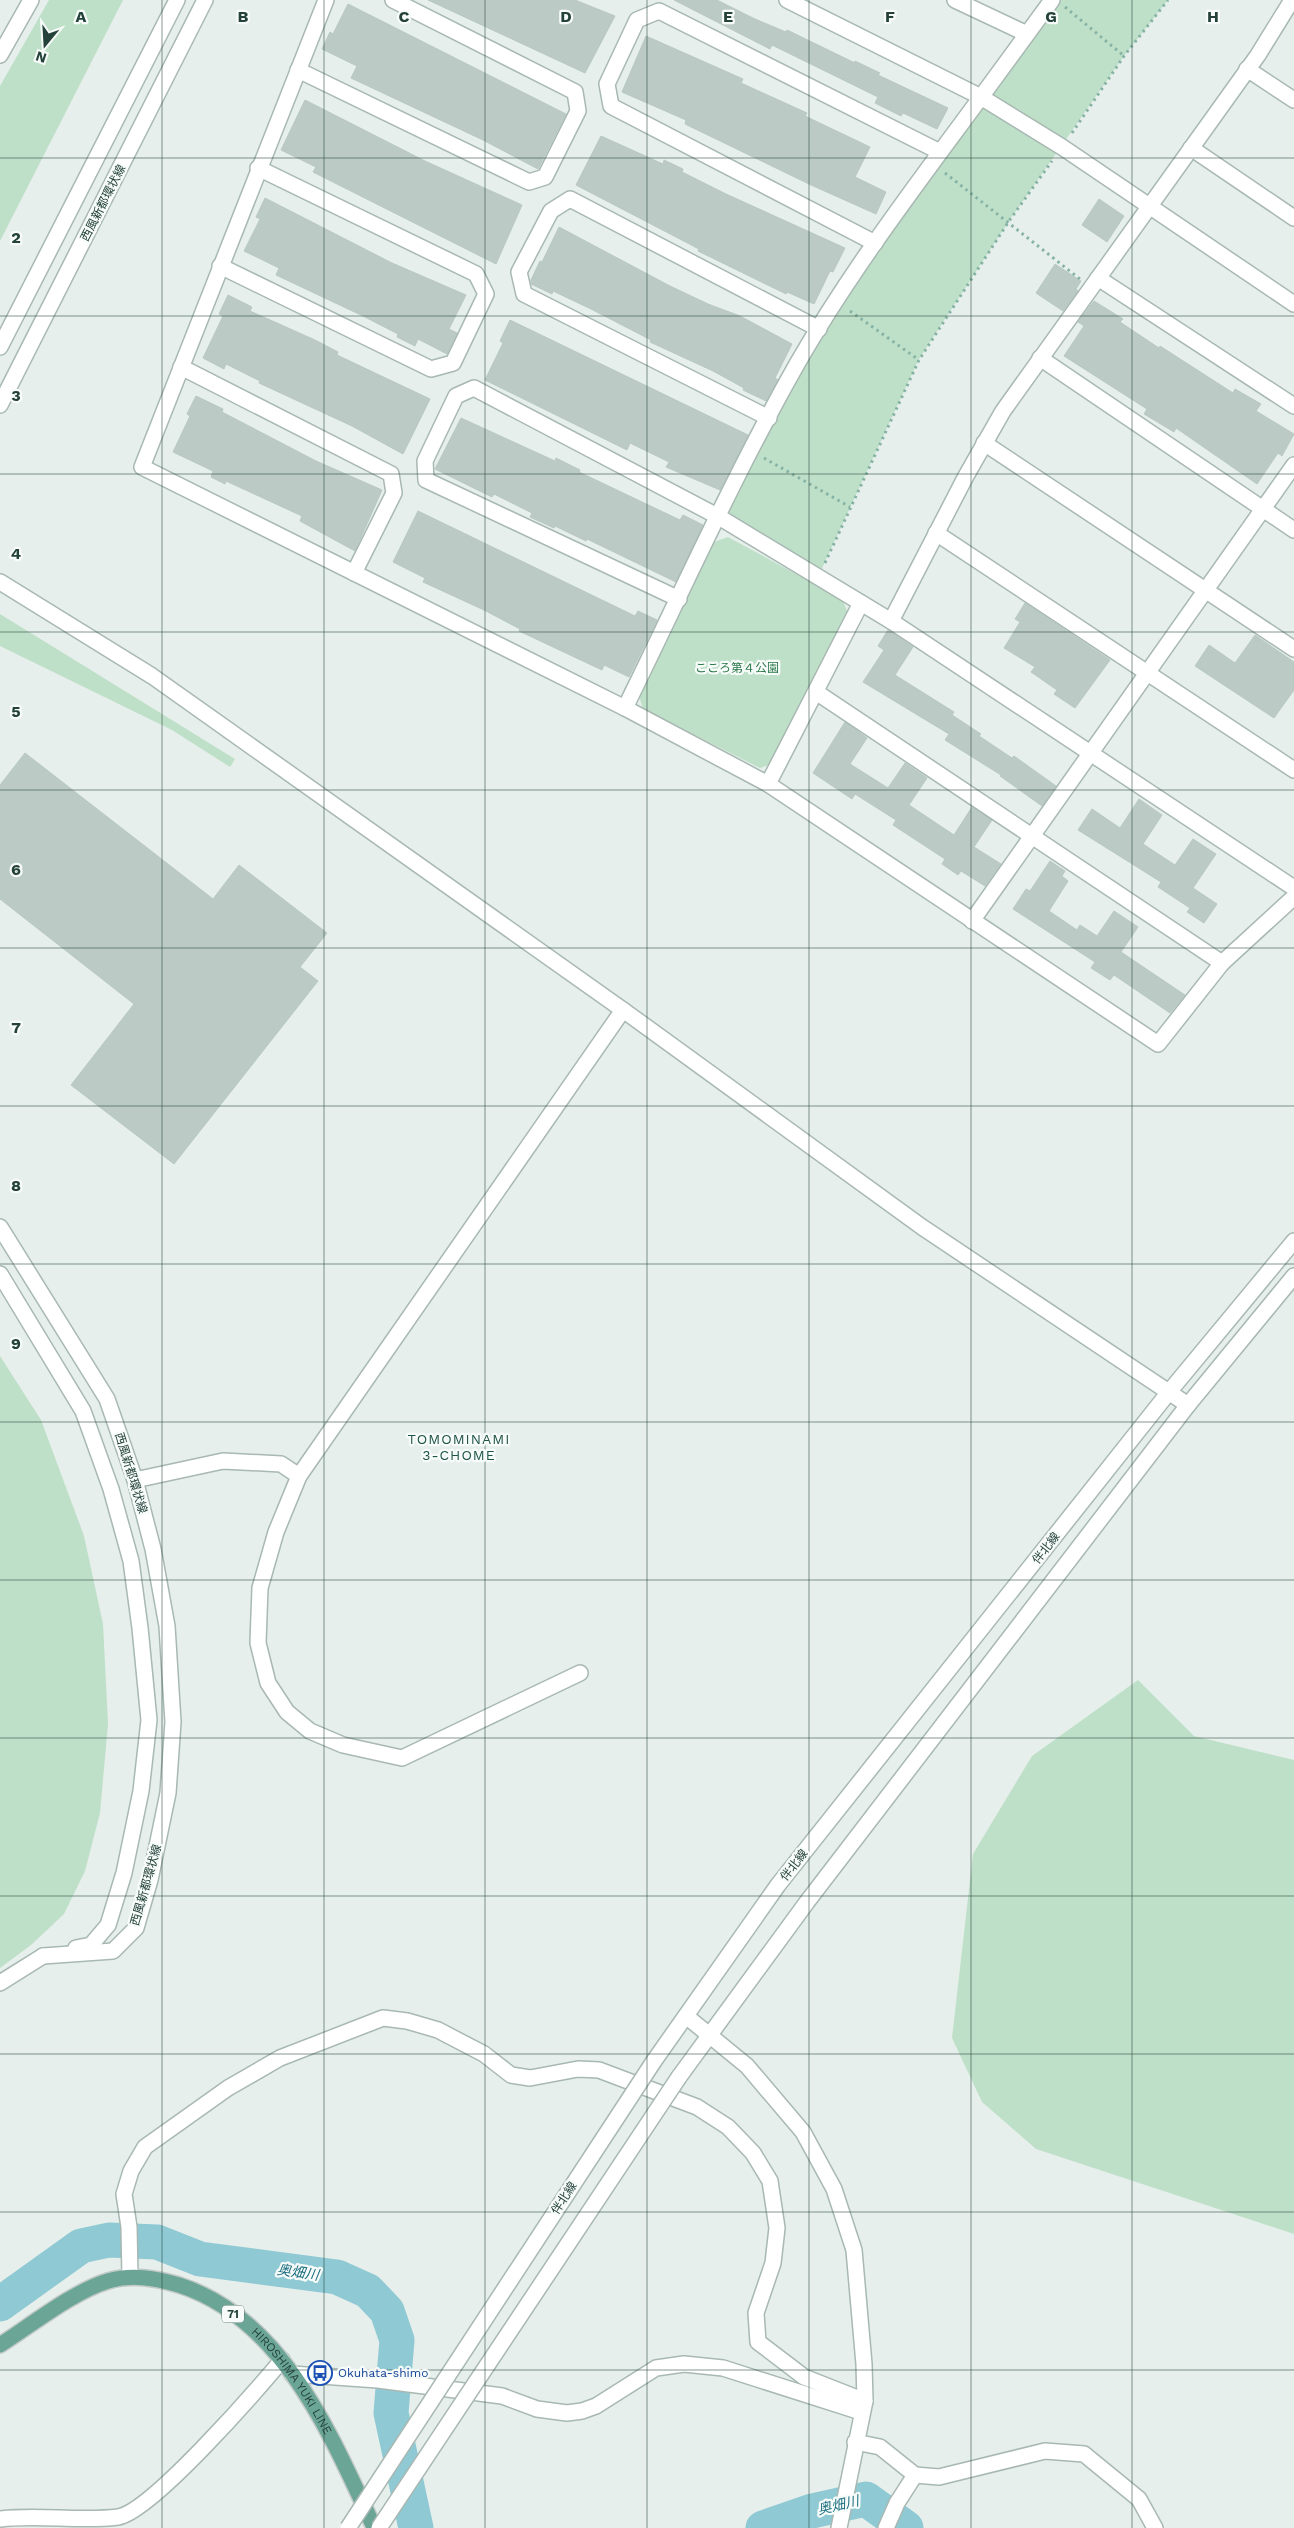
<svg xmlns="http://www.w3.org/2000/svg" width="1294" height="2528" viewBox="0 0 1294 2528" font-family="'Work Sans','Noto Sans JP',sans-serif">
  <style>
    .green { fill: #bfe0c8 }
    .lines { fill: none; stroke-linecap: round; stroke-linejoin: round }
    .river { stroke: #8ec9d4; stroke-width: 35 }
    .building { fill: #bbcac4; stroke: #b8c9c2 }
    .minor-casing { stroke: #a8b8b2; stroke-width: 18 }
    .tertiary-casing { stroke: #a8b8b2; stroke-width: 18 }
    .primary-casing { stroke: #c2cac8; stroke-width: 18 }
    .path { stroke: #86b3a5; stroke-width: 3; stroke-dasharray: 2.5 4; stroke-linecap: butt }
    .minor { stroke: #fff; stroke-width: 15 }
    .tertiary { stroke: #fff; stroke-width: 15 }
    .primary { stroke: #6aa596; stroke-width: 15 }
    .tertiary-bridge-casing { stroke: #a8b8b2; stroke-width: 18; stroke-linecap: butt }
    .tertiary-bridge { stroke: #fff; stroke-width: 15 }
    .grid { fill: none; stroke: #24423a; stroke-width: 1; stroke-opacity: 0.55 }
    .labels { text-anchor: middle; stroke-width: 4.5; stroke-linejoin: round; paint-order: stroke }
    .shield { fill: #f7fbf9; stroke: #637a73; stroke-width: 1 }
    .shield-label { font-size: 11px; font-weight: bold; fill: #24423a }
    .street-label { font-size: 12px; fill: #24423a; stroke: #f7fbf9 }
    .park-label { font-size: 12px; fill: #2d7a4b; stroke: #f7fbf9 }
    .transit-label { font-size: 12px; fill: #164399; stroke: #f7fbf9; text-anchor: start }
    .neighbourhood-label { font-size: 14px; letter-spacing: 1px; fill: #1f5548; stroke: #f7fbf9 }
    .water-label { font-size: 14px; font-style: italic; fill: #1c6f80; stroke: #f7fbf9 }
    .grid-label { font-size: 16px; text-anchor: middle; font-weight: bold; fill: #24423a; stroke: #f7fbf9; stroke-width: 4.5; stroke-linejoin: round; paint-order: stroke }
  </style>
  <rect width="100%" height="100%" fill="#e6efeb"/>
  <!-- green -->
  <g class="green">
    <path d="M49,0H123L0,241V86Z"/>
    <path d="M1052,0H1168L1124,56L1009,221L919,359L818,577L719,517L836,301Z"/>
    <path d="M728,537L842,599L848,613L775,763L760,768L643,709L639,696L714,542Z"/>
    <path d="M0,614L235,759L230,767L172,730L0,646Z"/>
    <path d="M0,1356L41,1420L84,1536L103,1624L108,1724L100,1813L85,1871L64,1914L31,1945L0,1968Z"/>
    <path d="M1138,1680L1194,1736L1294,1760V2234L1036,2149L982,2102L952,2038L973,1854L1032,1756Z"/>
  </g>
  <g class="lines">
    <!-- river -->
    <g class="river">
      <path d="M0,2304L81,2246L109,2240L157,2242L200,2259L337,2277L368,2291L387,2311L397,2340L391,2413L416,2528"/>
      <path d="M763,2528L812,2511L866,2499L906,2528"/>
    </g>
  </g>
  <!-- building -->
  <g class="building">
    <path d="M428,0H575L615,16L585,73Z"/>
    <path d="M674,0H717L755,19L786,32L787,30L855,63V61L880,73L878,75L948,108L937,129L903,113L901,116L875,103L878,97L772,45L770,49Z"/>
    <path d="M348,4L566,114L538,169L483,140L351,78L357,66L322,49L330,32L333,34Z"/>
    <path d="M646,36L743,79L741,83L807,113L805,116L870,147L855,177L886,192L876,214L811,185L685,124L686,120L622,92Z"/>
    <path d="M305,100L425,161L522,205L496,264L313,172L316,167L281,150Z"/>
    <path d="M601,136L663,164L664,160L683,169L682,172L726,194L845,248L833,272L830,271L814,304L787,292L786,294L698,251L699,249L576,185Z"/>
    <path d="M265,198L392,263L466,295L449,329L457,333L447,354L418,339L415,346L397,337L398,334L363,316L276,275L279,268L244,251L260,219L256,217Z"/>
    <path d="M1099,199L1124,216L1107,242L1082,225Z"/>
    <path d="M559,227L670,286L708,304L740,316L792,344L775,378L778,380L766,401L743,390L744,388L713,371L650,342L651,340L591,309L553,291L552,294L531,284V280L540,261L542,262Z"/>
    <path d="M1055,264L1081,281L1076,289L1078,291L1063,311L1036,293Z"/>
    <path d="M228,295L252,307L250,311L315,340L338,352L337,355L430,399L403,454L352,426L259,383L260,381L226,364L224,369L203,358L223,316L219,314Z"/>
    <path d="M1094,301L1123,319L1120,322L1159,348L1160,346L1233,393L1235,389L1261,404L1256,411L1294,434L1282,456L1278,453L1257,484L1176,428L1174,432L1144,414L1147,409L1064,356L1084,326L1078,322Z"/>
    <path d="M510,320L748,435L720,490L666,467L669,462L630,443L627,450L485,380L503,343L500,341Z"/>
    <path d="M196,396L223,409L222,412L316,461L382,490L355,551L300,521L302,516L226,481L225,484L211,477L213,471L173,452L190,416L187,414Z"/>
    <path d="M461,418L555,461L556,458L580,470L579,472L680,520L683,515L703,525L676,582L587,539L586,541L555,526L554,528L530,517L532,513L494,494L492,497L435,469Z"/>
    <path d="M418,511L635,616L638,611L657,620L629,677L604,665L602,670L519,631L520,629L484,610L423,582L425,578L393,562Z"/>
    <path d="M1025,603L1110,660L1075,708L1054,694L1057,690L1031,672L1035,667L1004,648L1020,622L1015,619Z"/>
    <path d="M888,630L913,647L895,675L954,712L952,715L981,734L979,736L1012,758L1014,756L1056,786L1042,806L1000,776L1001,775L945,740L949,734L863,682L884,650L878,646Z"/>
    <path d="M1255,635L1294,662V690L1274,718L1195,666L1209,645L1235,663Z"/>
    <path d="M845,722L867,738L850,764L888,788L905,763L927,778L909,805L954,835L972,807L992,820L974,847L1001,864L985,886L961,871L958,875L942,864L945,859L893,825L896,820L855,794L852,799L813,773Z"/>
    <path d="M25,753L213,899L239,865L327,933L300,967L318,981L174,1164L71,1085L134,1004L0,899V785Z"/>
    <path d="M1139,799L1162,815L1143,844L1175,865L1193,839L1216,854L1193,888L1217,904L1204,923L1187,912L1190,908L1158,887L1161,882L1078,830L1092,809L1120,828Z"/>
    <path d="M1050,861L1065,871L1062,876L1068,881L1049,911L1077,930L1080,925L1097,936L1114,911L1138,927L1121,952L1185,995L1170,1013L1114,975L1110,980L1091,968L1095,962L1013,909L1026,889L1030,891Z"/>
  </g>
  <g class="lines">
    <defs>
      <g id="minor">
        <path d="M326,0L142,467L625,708C681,594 734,475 797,364C851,270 917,184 981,97"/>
        <path d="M955,0L1027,34"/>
        <path d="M0,55L31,0"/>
        <path d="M1247,69L1294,100"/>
        <path d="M298,70L529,182L545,177L578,111L575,92L393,0"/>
        <path d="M1191,148L1294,218"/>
        <path d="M875,243L611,106L607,84L637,20L659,11L940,152"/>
        <path d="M220,266L431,369L453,363L486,294L476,274L258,168"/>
        <path d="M1098,278L1294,406"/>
        <path d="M1040,358L1294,530"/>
        <path d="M181,367L391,474L394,493L354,573"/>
        <path d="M769,418L524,294L519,272L551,211L570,199L819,329"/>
        <path d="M984,443L1294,649"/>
        <path d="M936,533L1294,770"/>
        <path d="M679,599L426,480L425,461L456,396L474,388L719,517L891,621L1294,888"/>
        <path d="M891,621L966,476L1003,411L1258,55L1292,0"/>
        <path d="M816,692L1222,963"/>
        <path d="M625,708L768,784L1158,1044L1222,963L1294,897"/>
        <path d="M768,784L861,603"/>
        <path d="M972,921L1294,465"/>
        <path d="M135,1480L223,1461L281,1464L299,1476"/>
        <path d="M580,1673L402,1758L343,1745L310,1731L287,1712L268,1683L258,1643L260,1588L276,1532L299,1476L623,1010"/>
        <path d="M0,1983L43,1956"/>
        <path d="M130,2277L129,2227L124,2194L131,2171L145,2147L228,2088L280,2058L383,2018L407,2021L438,2030L484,2054L511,2075L530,2078L578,2069L599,2070L697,2107L728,2127L753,2153L770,2181L777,2228L773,2263L756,2313L758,2342L804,2377L865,2401"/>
        <path d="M292,2374L378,2380L502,2396L537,2409L567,2413L582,2411L596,2406L656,2368L684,2364L723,2368L861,2412"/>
        <path d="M855,2442L880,2447L915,2475L939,2477L1045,2451L1084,2454L1139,2499L1155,2528"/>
        <path d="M0,2519C39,2514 79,2522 118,2517C151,2512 257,2390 282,2360"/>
        <path d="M886,2528L897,2503L915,2475"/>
      </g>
      <g id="tertiary">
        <path d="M787,0L981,97L1062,147L1294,304"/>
        <path d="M981,97L1052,0"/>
        <path d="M0,347L177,0"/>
        <path d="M0,405L205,0"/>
        <path d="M0,582L152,676L623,1010L922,1227L1188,1405"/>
        <path d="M0,1227L107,1399L135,1480L153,1549L167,1626L173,1722L168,1793L150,1880L136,1928L113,1951L43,1956"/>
        <path d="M0,1274L83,1411L111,1489L131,1561L140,1628L149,1720L141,1791L124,1873L108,1925L91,1945L76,1948"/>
        <path d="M686,2016L747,2066L803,2132L834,2189L854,2250L864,2364L865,2401L839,2528"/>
        <path d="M654,2061L778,1885L1169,1392L1294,1241"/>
        <path d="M679,2077L807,1902L1188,1405L1294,1276"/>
      </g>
      <g id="primary">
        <path id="s1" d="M0,2345C30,2326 74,2291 108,2281C132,2274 155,2278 179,2285C282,2318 330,2433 372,2523L377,2528"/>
      </g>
    </defs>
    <!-- minor casing -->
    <use href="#minor" class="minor-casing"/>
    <!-- tertiary casing -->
    <use href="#tertiary" class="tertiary-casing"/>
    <!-- primary casing -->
    <use href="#primary" class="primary-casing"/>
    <!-- path -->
    <g class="path">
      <path d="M1065,7L1124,56"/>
      <path d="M1072,133L1124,56L1168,0"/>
      <path d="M945,173L1080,279"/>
      <path d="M850,311L919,360"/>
      <path d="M764,458L850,507"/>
      <path d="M825,563L919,360L1009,221L1052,161"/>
    </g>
    <!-- minor -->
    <use href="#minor" class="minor"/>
    <!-- tertiary -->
    <use href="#tertiary" class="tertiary"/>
    <!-- primary -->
    <use href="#primary" class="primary"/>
    <defs>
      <g id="tertiary-bridge">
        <path d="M348,2528L654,2061"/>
        <path d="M379,2528L679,2077"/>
      </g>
    </defs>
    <!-- tertiary-bridge casing -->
    <use href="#tertiary-bridge" class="tertiary-bridge-casing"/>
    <!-- tertiary-bridge -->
    <use href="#tertiary-bridge" class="tertiary-bridge"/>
  </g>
  <!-- grid -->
  <path class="grid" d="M162,0V2528M324,0V2528M485,0V2528M647,0V2528M809,0V2528M971,0V2528M1132,0V2528M0,158H1294M0,316H1294M0,474H1294M0,632H1294M0,790H1294M0,948H1294M0,1106H1294M0,1264H1294M0,1422H1294M0,1580H1294M0,1738H1294M0,1896H1294M0,2054H1294M0,2212H1294M0,2370H1294"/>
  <!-- icons -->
  <defs>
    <symbol id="bus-ring" viewBox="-11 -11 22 22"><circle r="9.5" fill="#f7fbf9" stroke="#1a4fb4" stroke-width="1.5"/><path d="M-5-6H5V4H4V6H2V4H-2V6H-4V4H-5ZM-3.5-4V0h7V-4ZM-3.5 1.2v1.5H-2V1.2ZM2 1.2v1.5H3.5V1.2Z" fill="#1a4fb4"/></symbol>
  </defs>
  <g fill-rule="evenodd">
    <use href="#bus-ring" x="306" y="2359" width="28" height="28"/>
  </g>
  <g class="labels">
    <!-- shield labels -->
    <rect class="shield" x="222" y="2305.5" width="22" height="17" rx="4"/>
    <g class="shield-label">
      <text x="233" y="2318">71</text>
    </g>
    <!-- street labels -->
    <g class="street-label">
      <text transform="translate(103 203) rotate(-63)" y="4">西風新都環状線</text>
      <text transform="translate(131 1473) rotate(73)" y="4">西風新都環状線</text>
      <text transform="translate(1046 1548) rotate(-52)" y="4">伴北線</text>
      <text transform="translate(794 1865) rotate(-52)" y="4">伴北線</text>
      <text transform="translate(146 1885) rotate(-74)" y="4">西風新都環状線</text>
      <text transform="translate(564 2198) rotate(-57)" y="4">伴北線</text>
      <text dy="4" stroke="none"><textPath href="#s1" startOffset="350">HIROSHIMA YUKI LINE</textPath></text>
    </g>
    <!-- park labels -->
    <g class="park-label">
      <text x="737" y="672">こころ第４公園</text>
    </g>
    <!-- transit labels -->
    <g class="transit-label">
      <text x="338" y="2377">Okuhata-shimo</text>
    </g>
    <!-- neighbourhood labels -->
    <g class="neighbourhood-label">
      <text x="459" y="1444">TOMOMINAMI<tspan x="459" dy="16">3-CHOME</tspan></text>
    </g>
    <!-- water labels -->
    <g class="water-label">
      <text transform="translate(298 2272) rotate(8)" y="5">奥畑川</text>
      <text transform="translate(838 2505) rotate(-13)" y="5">奥畑川</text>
    </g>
  </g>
  <g class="grid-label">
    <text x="81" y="22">A</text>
    <text x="243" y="22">B</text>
    <text x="404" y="22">C</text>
    <text x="566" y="22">D</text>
    <text x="728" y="22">E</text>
    <text x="890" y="22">F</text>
    <text x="1051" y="22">G</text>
    <text x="1213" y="22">H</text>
    <text x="16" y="243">2</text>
    <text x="16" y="401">3</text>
    <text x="16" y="559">4</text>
    <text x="16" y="717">5</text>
    <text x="16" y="875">6</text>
    <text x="16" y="1033">7</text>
    <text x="16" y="1191">8</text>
    <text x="16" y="1349">9</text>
  </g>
  <!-- north arrow -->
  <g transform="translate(45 45) rotate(198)" stroke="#f7fbf9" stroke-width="4" paint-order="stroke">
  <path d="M0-4L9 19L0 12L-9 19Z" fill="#24423a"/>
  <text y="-8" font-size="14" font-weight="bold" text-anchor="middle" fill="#24423a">N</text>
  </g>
</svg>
